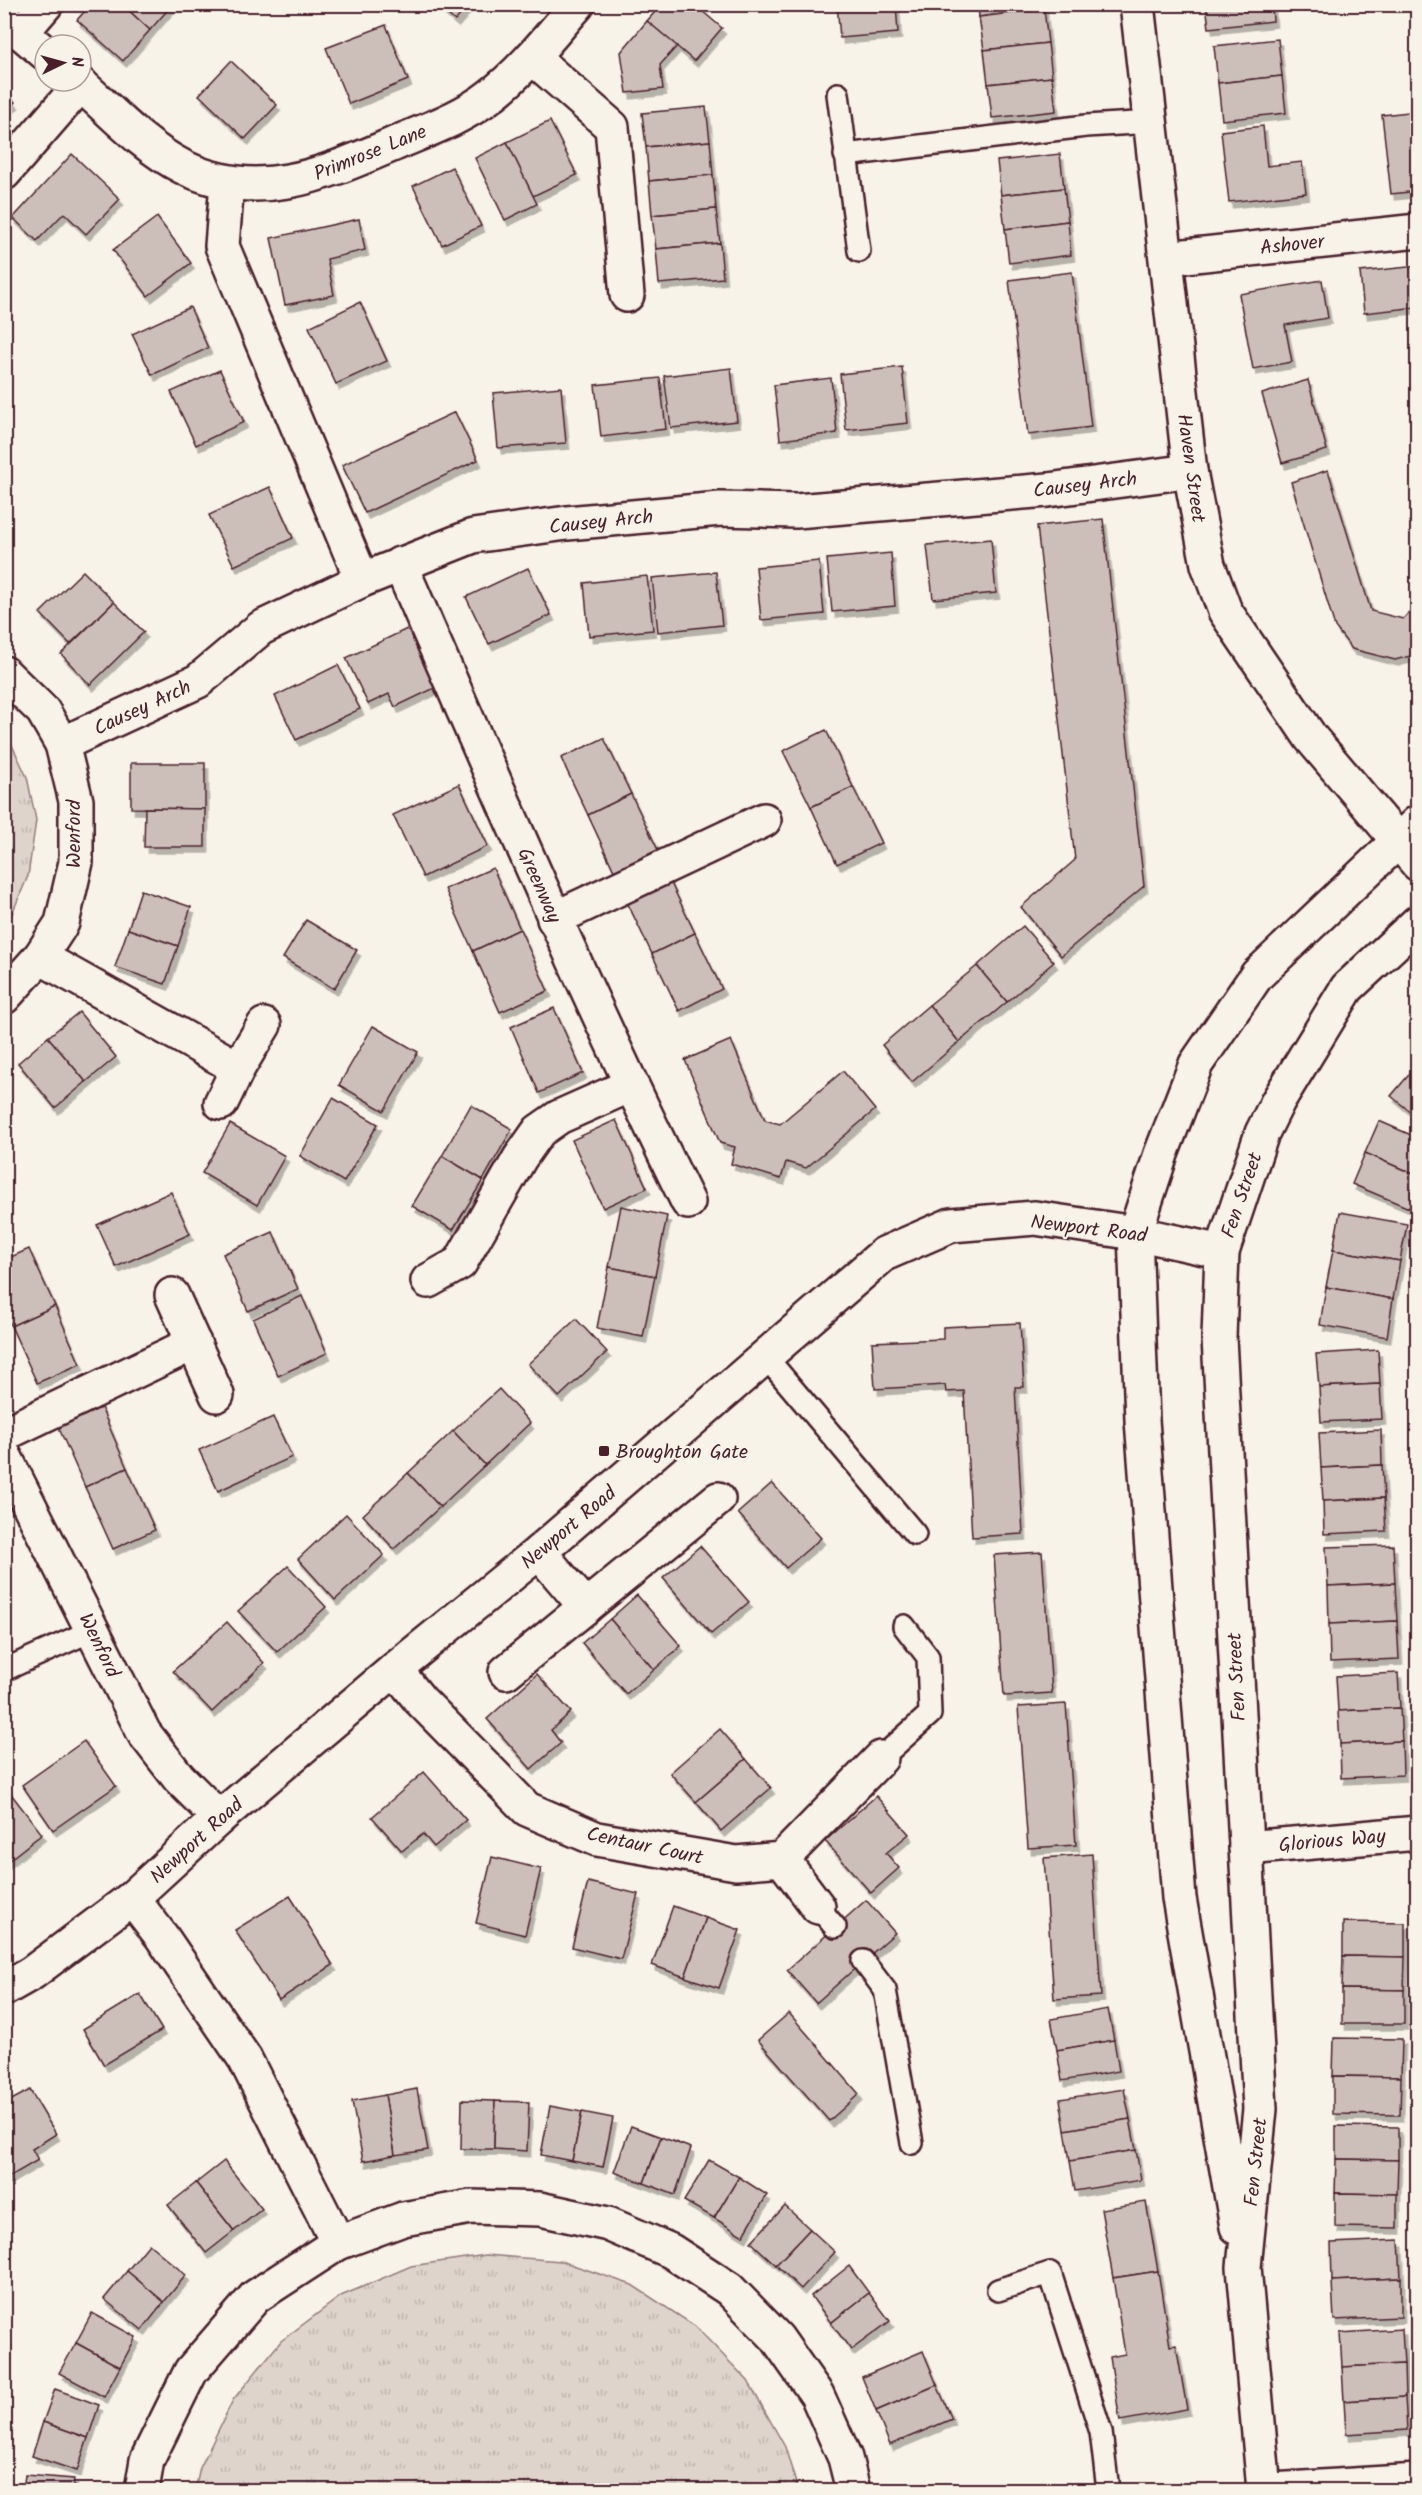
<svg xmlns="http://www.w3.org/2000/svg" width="1422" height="2495" viewBox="0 0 1422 2495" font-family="Kalam,sans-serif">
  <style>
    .park { fill: url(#park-tufts); stroke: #947a7c; stroke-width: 1.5 }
    .building { fill: #ccbfb9; stroke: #4a1f2b; stroke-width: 1.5; filter: url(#shadow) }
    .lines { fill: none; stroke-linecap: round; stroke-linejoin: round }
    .service-casing { stroke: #4a1f2b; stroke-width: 26 }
    .minor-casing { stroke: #4a1f2b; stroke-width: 38 }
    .tertiary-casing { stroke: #4a1f2b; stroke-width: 38 }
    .service { stroke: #f7f3e8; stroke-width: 21 }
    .minor { stroke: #f7f3e8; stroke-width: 33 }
    .tertiary { stroke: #f7f3e8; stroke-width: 33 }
    .poi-dot { fill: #4a1f2b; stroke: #f7f3e8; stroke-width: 2 }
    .labels { text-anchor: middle; stroke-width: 4.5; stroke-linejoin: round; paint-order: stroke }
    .street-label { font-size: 20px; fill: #4a1f2b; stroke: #f7f3e8 }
    .poi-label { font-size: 20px; fill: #4a1f2b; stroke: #f7f3e8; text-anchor: start }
  </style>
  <defs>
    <pattern id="park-tufts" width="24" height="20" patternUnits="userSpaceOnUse" patternTransform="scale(1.5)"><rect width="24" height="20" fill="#ded4cc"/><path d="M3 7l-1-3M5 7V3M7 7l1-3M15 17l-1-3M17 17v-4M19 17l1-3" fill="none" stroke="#c0b6af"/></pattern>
    <filter id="shadow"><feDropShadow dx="3.5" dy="6" stdDeviation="0" flood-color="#0004"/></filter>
  </defs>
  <rect width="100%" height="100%" fill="#f7f3e8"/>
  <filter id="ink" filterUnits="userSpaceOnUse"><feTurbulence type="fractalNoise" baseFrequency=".0167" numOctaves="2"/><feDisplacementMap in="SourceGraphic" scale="12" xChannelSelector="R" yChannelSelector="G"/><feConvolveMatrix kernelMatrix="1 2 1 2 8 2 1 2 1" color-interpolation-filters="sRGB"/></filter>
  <g filter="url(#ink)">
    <!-- park -->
    <g class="park">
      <path d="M5,734L9,739L27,777L36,820L28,876L5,930Z"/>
      <path d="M486,2255L561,2261L632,2285L695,2326L748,2381L785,2447L798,2490H195L200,2468L233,2400L281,2341L341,2296L411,2266Z"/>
    </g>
    <!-- building -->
    <g class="building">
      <path d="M91,4H122L150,30L123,61L77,20Z"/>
      <path d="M122,4H173L150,30Z"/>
      <path d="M436,4H470L455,21Z"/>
      <path d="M662,4H694L722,28L694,61L647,21Z"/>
      <path d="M837,4H896L898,33L840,38Z"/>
      <path d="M978,4H1044V9L979,17Z"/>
      <path d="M1206,4H1272L1273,21L1209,28Z"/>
      <path d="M1044,9L1048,43L984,50L979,17Z"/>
      <path d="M647,21L677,46L660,65L663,89L627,93L621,52Z"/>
      <path d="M386,25L408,80L349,104L326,48Z"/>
      <path d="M1278,39L1282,76L1218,83L1214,46Z"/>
      <path d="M1048,43L1052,77L988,84L984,50Z"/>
      <path d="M231,61L277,105L245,139L199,95Z"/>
      <path d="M1282,76L1286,113L1222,120L1218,83Z"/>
      <path d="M1052,77L1056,111L992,118L988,84Z"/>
      <path d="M4,93L15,102L4,113Z"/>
      <path d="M706,107L710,141L646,147L642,113Z"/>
      <path d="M1418,111V191L1391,194L1382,115Z"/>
      <path d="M550,121L577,175L533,196L507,142Z"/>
      <path d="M1263,126L1267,166L1302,162L1306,193L1229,202L1221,131Z"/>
      <path d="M710,141L713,175L649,181L646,147Z"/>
      <path d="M507,142L537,204L505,220L475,158Z"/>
      <path d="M72,154L120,199L86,234L64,213L37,241L13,218Z"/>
      <path d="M1060,154L1064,188L1001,195L997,161Z"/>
      <path d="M452,167L481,226L442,245L413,186Z"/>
      <path d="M713,175L716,209L652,215L649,181Z"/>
      <path d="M1064,188L1068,221L1005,229L1001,195Z"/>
      <path d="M716,209L720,243L656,249L652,215Z"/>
      <path d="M157,217L191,263L148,296L113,250Z"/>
      <path d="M359,219L365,250L327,259L334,295L285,305L271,238Z"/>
      <path d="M1068,221L1071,255L1009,263L1005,229Z"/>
      <path d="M720,243L723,278L659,284L656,249Z"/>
      <path d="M1418,266V307L1364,313L1360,272Z"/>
      <path d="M1072,272L1091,427L1028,435L1009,280Z"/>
      <path d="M1322,280L1328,318L1285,325L1292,362L1253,369L1239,294Z"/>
      <path d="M360,302L387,361L336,384L309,327Z"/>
      <path d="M190,307L208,348L152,375L132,334Z"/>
      <path d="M902,367L908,423L846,430L840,374Z"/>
      <path d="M731,368L737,421L671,428L664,376Z"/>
      <path d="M220,370L244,422L196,445L171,392Z"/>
      <path d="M660,378L666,429L601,437L595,385Z"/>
      <path d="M831,378L837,433L780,440L774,385Z"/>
      <path d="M1308,380L1327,450L1282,463L1262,394Z"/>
      <path d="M561,387L566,443L498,448L493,393Z"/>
      <path d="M455,412L478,460L365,513L342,465Z"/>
      <path d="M1328,470L1371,611L1403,619L1418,603V654L1395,660L1352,649L1335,627L1291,482Z"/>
      <path d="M270,487L293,538L234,566L209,515Z"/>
      <path d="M1103,519L1144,886L1061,956L1021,907L1075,860L1037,526Z"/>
      <path d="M991,539L996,593L933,599L927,545Z"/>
      <path d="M891,553L895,606L832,612L827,559Z"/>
      <path d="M819,561L824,614L761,620L756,567Z"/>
      <path d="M528,568L551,615L489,644L466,597Z"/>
      <path d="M83,571L114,602L70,644L40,613Z"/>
      <path d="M716,572L722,625L658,632L652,578Z"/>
      <path d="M647,576L653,630L589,636L584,583Z"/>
      <path d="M114,602L144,632L90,685L61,654Z"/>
      <path d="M409,628L437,687L395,707L389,694L368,704L346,658Z"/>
      <path d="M338,665L360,709L296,740L275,696Z"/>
      <path d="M826,730L853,787L811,807L783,751Z"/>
      <path d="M604,738L631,794L588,815L561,758Z"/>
      <path d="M131,763H205V809L131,808Z"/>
      <path d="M459,784L488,846L423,877L393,815Z"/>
      <path d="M853,787L881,843L837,864L811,807Z"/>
      <path d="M631,794L658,850L614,871L588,815Z"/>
      <path d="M145,808L205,809V847H144Z"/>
      <path d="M493,868L520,929L473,951L445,889Z"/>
      <path d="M668,877L695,933L652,954L625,898Z"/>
      <path d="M141,890L191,907L178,946L128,929Z"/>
      <path d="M306,920L357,950L334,989L283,958Z"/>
      <path d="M1023,926L1054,962L1007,1002L977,966Z"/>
      <path d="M128,929L178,946L165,984L115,967Z"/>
      <path d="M520,929L548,991L500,1012L473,951Z"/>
      <path d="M695,933L722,989L679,1011L652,954Z"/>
      <path d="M977,966L1007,1002L959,1042L929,1005Z"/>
      <path d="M929,1005L959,1042L912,1082L882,1045Z"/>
      <path d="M554,1008L583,1073L539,1093L511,1027Z"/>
      <path d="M79,1012L116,1057L86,1082L48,1037Z"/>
      <path d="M373,1026L418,1052L384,1111L339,1085Z"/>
      <path d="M48,1037L86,1082L55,1108L18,1063Z"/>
      <path d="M731,1040L765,1120L780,1124L843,1071L875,1110L806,1168L786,1162L781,1179L731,1164L735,1147L720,1143L685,1060Z"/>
      <path d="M1413,1070L1418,1074V1118L1391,1096Z"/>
      <path d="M333,1098L378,1124L344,1182L300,1156Z"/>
      <path d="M471,1105L512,1129L483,1180L442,1156Z"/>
      <path d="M616,1120L647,1188L603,1208L572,1140Z"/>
      <path d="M1379,1121L1418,1138V1176L1365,1153Z"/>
      <path d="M230,1124L285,1156L257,1205L202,1173Z"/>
      <path d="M1365,1153L1418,1176V1187L1409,1208L1352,1184Z"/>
      <path d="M442,1156L483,1180L453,1230L412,1206Z"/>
      <path d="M171,1192L190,1234L116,1267L97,1225Z"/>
      <path d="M621,1206L667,1216L655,1276L609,1267Z"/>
      <path d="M1340,1212L1407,1224L1400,1261L1333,1250Z"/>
      <path d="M273,1232L298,1289L248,1311L223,1254Z"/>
      <path d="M29,1249L55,1306L11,1326L4,1312V1260Z"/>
      <path d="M1333,1250L1400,1261L1393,1299L1326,1287Z"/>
      <path d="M609,1267L655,1276L643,1337L597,1328Z"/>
      <path d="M1326,1287L1393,1299L1387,1337L1320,1325Z"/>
      <path d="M302,1296L327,1353L278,1376L253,1319Z"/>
      <path d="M55,1306L80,1364L37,1383L11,1326Z"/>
      <path d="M576,1319L607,1352L559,1397L528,1364Z"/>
      <path d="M1020,1323L1024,1387H1015L1023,1534L972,1537L964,1391L946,1392L945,1385L875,1389L872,1342L943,1339V1327Z"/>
      <path d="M1378,1350L1380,1384L1319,1387L1316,1354Z"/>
      <path d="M1380,1384L1382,1419L1321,1422L1319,1387Z"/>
      <path d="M499,1389L530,1423L485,1465L453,1431Z"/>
      <path d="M100,1405L127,1468L85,1487L57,1424Z"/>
      <path d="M273,1417L292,1457L218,1491L199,1450Z"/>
      <path d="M1381,1430L1382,1465L1321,1468L1319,1433Z"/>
      <path d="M453,1431L485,1465L440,1507L408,1473Z"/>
      <path d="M1382,1465L1384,1498L1323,1501L1321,1468Z"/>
      <path d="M127,1468L155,1530L113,1549L85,1487Z"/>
      <path d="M408,1473L440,1507L394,1549L363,1515Z"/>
      <path d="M772,1483L821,1538L786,1568L738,1513Z"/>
      <path d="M1384,1498L1386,1531L1324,1534L1323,1501Z"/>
      <path d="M346,1514L384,1555L335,1600L298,1559Z"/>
      <path d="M1393,1545L1395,1583L1328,1586L1326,1547Z"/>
      <path d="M700,1546L749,1602L711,1634L663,1578Z"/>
      <path d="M1042,1552L1052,1693L1004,1696L994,1555Z"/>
      <path d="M288,1566L326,1607L277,1652L238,1611Z"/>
      <path d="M1395,1583L1397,1621L1329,1624L1328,1586Z"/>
      <path d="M637,1595L681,1646L654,1670L610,1619Z"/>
      <path d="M610,1619L654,1670L626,1694L582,1643Z"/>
      <path d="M1397,1621L1399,1659L1330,1662L1329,1624Z"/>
      <path d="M227,1622L264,1663L212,1712L173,1671Z"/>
      <path d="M1398,1673L1400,1708L1338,1711L1336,1676Z"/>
      <path d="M537,1674L571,1712L551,1730L561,1743L531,1769L487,1719Z"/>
      <path d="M1066,1704L1076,1845L1028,1848L1018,1707Z"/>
      <path d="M1400,1708L1402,1741L1340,1744L1338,1711Z"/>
      <path d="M720,1729L746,1759L696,1802L670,1773Z"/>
      <path d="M84,1741L116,1786L53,1830L22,1785Z"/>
      <path d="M1402,1741L1403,1775L1341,1778L1340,1744Z"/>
      <path d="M746,1759L771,1788L721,1831L696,1802Z"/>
      <path d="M424,1772L466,1820L434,1847L423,1834L402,1851L372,1817Z"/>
      <path d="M8,1790L42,1834L4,1864V1793Z"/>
      <path d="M876,1796L909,1834L886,1853L899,1868L871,1893L825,1841Z"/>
      <path d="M1092,1854L1101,1996L1054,1999L1044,1858Z"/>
      <path d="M492,1857L541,1869L525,1935L476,1923Z"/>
      <path d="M588,1882L638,1894L621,1959L572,1947Z"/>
      <path d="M290,1896L333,1965L279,2000L235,1930Z"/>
      <path d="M866,1900L895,1933L816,2003L787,1970Z"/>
      <path d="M673,1906L706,1918L685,1977L652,1965Z"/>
      <path d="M706,1918L740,1930L719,1988L685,1977Z"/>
      <path d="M1343,1922L1405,1923V1957L1343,1956Z"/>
      <path d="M1343,1956L1405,1957L1404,1990L1342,1989Z"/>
      <path d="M1342,1989L1404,1990V2024H1342Z"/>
      <path d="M140,1994L162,2030L104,2065L83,2029Z"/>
      <path d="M1108,2009L1114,2040L1057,2050L1051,2019Z"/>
      <path d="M789,2013L859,2094L829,2121L758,2040Z"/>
      <path d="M1334,2038L1402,2039L1401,2077L1333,2076Z"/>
      <path d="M1114,2040L1119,2071L1062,2081L1057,2050Z"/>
      <path d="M1333,2076L1401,2077L1400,2115L1333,2114Z"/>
      <path d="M417,2089L428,2150L395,2155L385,2095Z"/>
      <path d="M1124,2089L1130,2119L1065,2130L1060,2099Z"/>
      <path d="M30,2090L56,2134L32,2149L38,2160L4,2180V2104Z"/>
      <path d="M385,2095L395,2155L363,2161L352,2101Z"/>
      <path d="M462,2100L495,2101L494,2149H461Z"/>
      <path d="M495,2101L529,2102L527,2151L494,2149Z"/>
      <path d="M550,2106L582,2112L572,2161L541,2155Z"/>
      <path d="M582,2112L613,2118L603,2167L572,2161Z"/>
      <path d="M1130,2119L1136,2150L1070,2161L1065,2130Z"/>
      <path d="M631,2126L661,2137L644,2183L614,2172Z"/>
      <path d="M1336,2126L1398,2127V2160L1336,2159Z"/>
      <path d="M661,2137L691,2148L675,2195L644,2183Z"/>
      <path d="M1136,2150L1141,2180L1075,2191L1070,2161Z"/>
      <path d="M1336,2159L1398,2160L1397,2194L1335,2193Z"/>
      <path d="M709,2160L739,2177L714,2218L684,2201Z"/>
      <path d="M224,2161L262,2209L234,2231L196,2183Z"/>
      <path d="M739,2177L767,2195L743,2236L714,2218Z"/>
      <path d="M196,2183L234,2231L206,2253L168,2205Z"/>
      <path d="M1335,2193L1397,2194V2228L1335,2227Z"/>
      <path d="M1146,2202L1158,2271L1113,2278L1101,2209Z"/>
      <path d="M785,2206L810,2229L776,2265L751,2242Z"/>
      <path d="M810,2229L835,2252L801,2289L776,2265Z"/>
      <path d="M1399,2240L1401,2278L1332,2281L1331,2243Z"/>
      <path d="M149,2244L186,2275L164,2302L127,2271Z"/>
      <path d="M849,2266L869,2293L831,2323L811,2296Z"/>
      <path d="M127,2271L164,2302L142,2330L104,2299Z"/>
      <path d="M1158,2271L1170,2346L1176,2345L1187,2409L1120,2421L1110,2357L1125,2354L1113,2278Z"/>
      <path d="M1401,2278V2317L1334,2320L1332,2281Z"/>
      <path d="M869,2293L890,2321L851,2350L831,2323Z"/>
      <path d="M92,2313L136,2337L120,2367L76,2343Z"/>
      <path d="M1402,2329L1404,2364L1342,2367L1340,2333Z"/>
      <path d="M76,2343L120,2367L104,2397L59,2373Z"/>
      <path d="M923,2351L937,2385L876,2411L862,2377Z"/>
      <path d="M1404,2364L1405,2397L1344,2401L1342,2367Z"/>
      <path d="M937,2385L952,2419L890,2445L876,2411Z"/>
      <path d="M55,2389L99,2405L88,2438L43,2422Z"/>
      <path d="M1405,2397L1407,2430L1346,2434L1344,2401Z"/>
      <path d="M43,2422L88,2438L77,2471L32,2456Z"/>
      <path d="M25,2475L74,2479L73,2490H23Z"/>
    </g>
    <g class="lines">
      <defs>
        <g id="service">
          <path d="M838,94L859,251"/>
          <path d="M845,155L1086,126L1152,122"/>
          <path d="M765,1356L915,1534"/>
          <path d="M4,1670L93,1630"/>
          <path d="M881,1758L930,1714L928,1657L904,1626"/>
          <path d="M818,1907L835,1927"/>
          <path d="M863,1961L885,1990L912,2143"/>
          <path d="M998,2290L1050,2273L1101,2432L1108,2490"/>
        </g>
        <g id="minor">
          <path d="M1137,4L1190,471L1208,565L1225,611L1311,738L1418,864"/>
          <path d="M4,18L45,53"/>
          <path d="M21,33L46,4"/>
          <path d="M532,57L612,127L627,295"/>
          <path d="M77,81C110,110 143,147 183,167C261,205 328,172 401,141C432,128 463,117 490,96C523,71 550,36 578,4"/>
          <path d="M4,173L81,84"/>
          <path d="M227,182L222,246L362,580"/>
          <path d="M1167,258L1418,231"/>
          <path d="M400,564C493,779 585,993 688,1202"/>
          <path d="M4,673L43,711L62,744L76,801V862L62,923L40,957L4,997"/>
          <path d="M62,744L198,681L261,628L362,580L473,536L567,523L720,509L796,511L1048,490L1190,471"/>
          <path d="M554,919L764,820"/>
          <path d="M40,957L238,1068"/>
          <path d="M221,1103L238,1068L264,1025"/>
          <path d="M428,1281L460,1263L520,1158L539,1131L559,1117L631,1085"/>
          <path d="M172,1295L217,1395"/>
          <path d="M4,1434L194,1343"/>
          <path d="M4,1455L144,1733L179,1778L219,1818"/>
          <path d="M539,1552L586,1607"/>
          <path d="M395,1669L420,1700L527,1809L597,1839L736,1863L782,1859L881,1758"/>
          <path d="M506,1672L718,1499"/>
          <path d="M1246,1848L1418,1833"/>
          <path d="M782,1859L818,1907"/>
          <path d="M132,1898L162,1937L245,2059L338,2243"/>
          <path d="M142,2490L147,2460L191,2371L255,2297L338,2243L403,2219L471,2207L540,2209L608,2224L671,2251L729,2289L777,2338L817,2395L845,2458L853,2490"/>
          <path d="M1272,2490L1418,2481"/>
        </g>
        <g id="tertiary">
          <path d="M4,1989L32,1973L132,1898L219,1818L395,1669L539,1552L884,1254L951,1225L1035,1218L1135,1233L1222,1252"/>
          <path d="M1237,2227L1179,1898L1142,1420L1135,1233L1161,1154L1196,1064L1257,975L1418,822"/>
          <path d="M1264,2490L1244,2267L1260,2109L1219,1338L1222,1252L1262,1133L1278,1101L1347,988L1418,922"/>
        </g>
      </defs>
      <!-- service casing -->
      <use href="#service" class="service-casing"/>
      <!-- minor casing -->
      <use href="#minor" class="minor-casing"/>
      <!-- tertiary casing -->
      <use href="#tertiary" class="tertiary-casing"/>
      <!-- service -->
      <use href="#service" class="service"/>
      <!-- minor -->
      <use href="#minor" class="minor"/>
      <!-- tertiary -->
      <use href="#tertiary" class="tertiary"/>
    </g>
  </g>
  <!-- markers -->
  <rect class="poi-dot" x="598" y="1445" width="12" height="12" rx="3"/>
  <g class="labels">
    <!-- street labels -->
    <g class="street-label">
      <text transform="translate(370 152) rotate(-22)" y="7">Primrose Lane</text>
      <text transform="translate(1292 244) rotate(-6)" y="7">Ashover</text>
      <text transform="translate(1192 468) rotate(82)" y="7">Haven Street</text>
      <text transform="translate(1085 484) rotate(-7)" y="7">Causey Arch</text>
      <text transform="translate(601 521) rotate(-6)" y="7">Causey Arch</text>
      <text transform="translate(142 707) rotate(-25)" y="7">Causey Arch</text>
      <text transform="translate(73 834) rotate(-90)" y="7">Wenford</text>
      <text transform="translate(540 885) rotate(66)" y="7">Greenway</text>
      <text transform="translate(1241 1195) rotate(-71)" y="7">Fen Street</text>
      <text transform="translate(1089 1228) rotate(7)" y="7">Newport Road</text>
      <text transform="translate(568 1527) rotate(-40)" y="7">Newport Road</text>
      <text transform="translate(100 1645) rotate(64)" y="7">Wenford</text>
      <text transform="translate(1236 1677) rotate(-93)" y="7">Fen Street</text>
      <text transform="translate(196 1840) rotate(-42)" y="7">Newport Road</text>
      <text transform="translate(1332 1840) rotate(-5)" y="7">Glorious Way</text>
      <text transform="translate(645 1845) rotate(12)" y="7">Centaur Court</text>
      <text transform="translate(1255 2162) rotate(-84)" y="7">Fen Street</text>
    </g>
    <!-- poi labels -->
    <g class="poi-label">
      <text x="616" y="1458">Broughton Gate</text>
    </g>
  </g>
  <!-- margin -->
  <rect width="1422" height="2495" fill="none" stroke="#f7f3e8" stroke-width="24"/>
  <rect x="12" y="12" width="1398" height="2471" fill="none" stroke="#4a1f2b" stroke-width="2" filter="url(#ink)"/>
  <!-- north arrow -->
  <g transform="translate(63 63) rotate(85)"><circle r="28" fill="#f7f3e8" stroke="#b29e9c" stroke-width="1.5"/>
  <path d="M0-4.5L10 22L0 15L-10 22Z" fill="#4a1f2b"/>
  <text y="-9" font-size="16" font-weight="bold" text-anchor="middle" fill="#4a1f2b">N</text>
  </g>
</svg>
